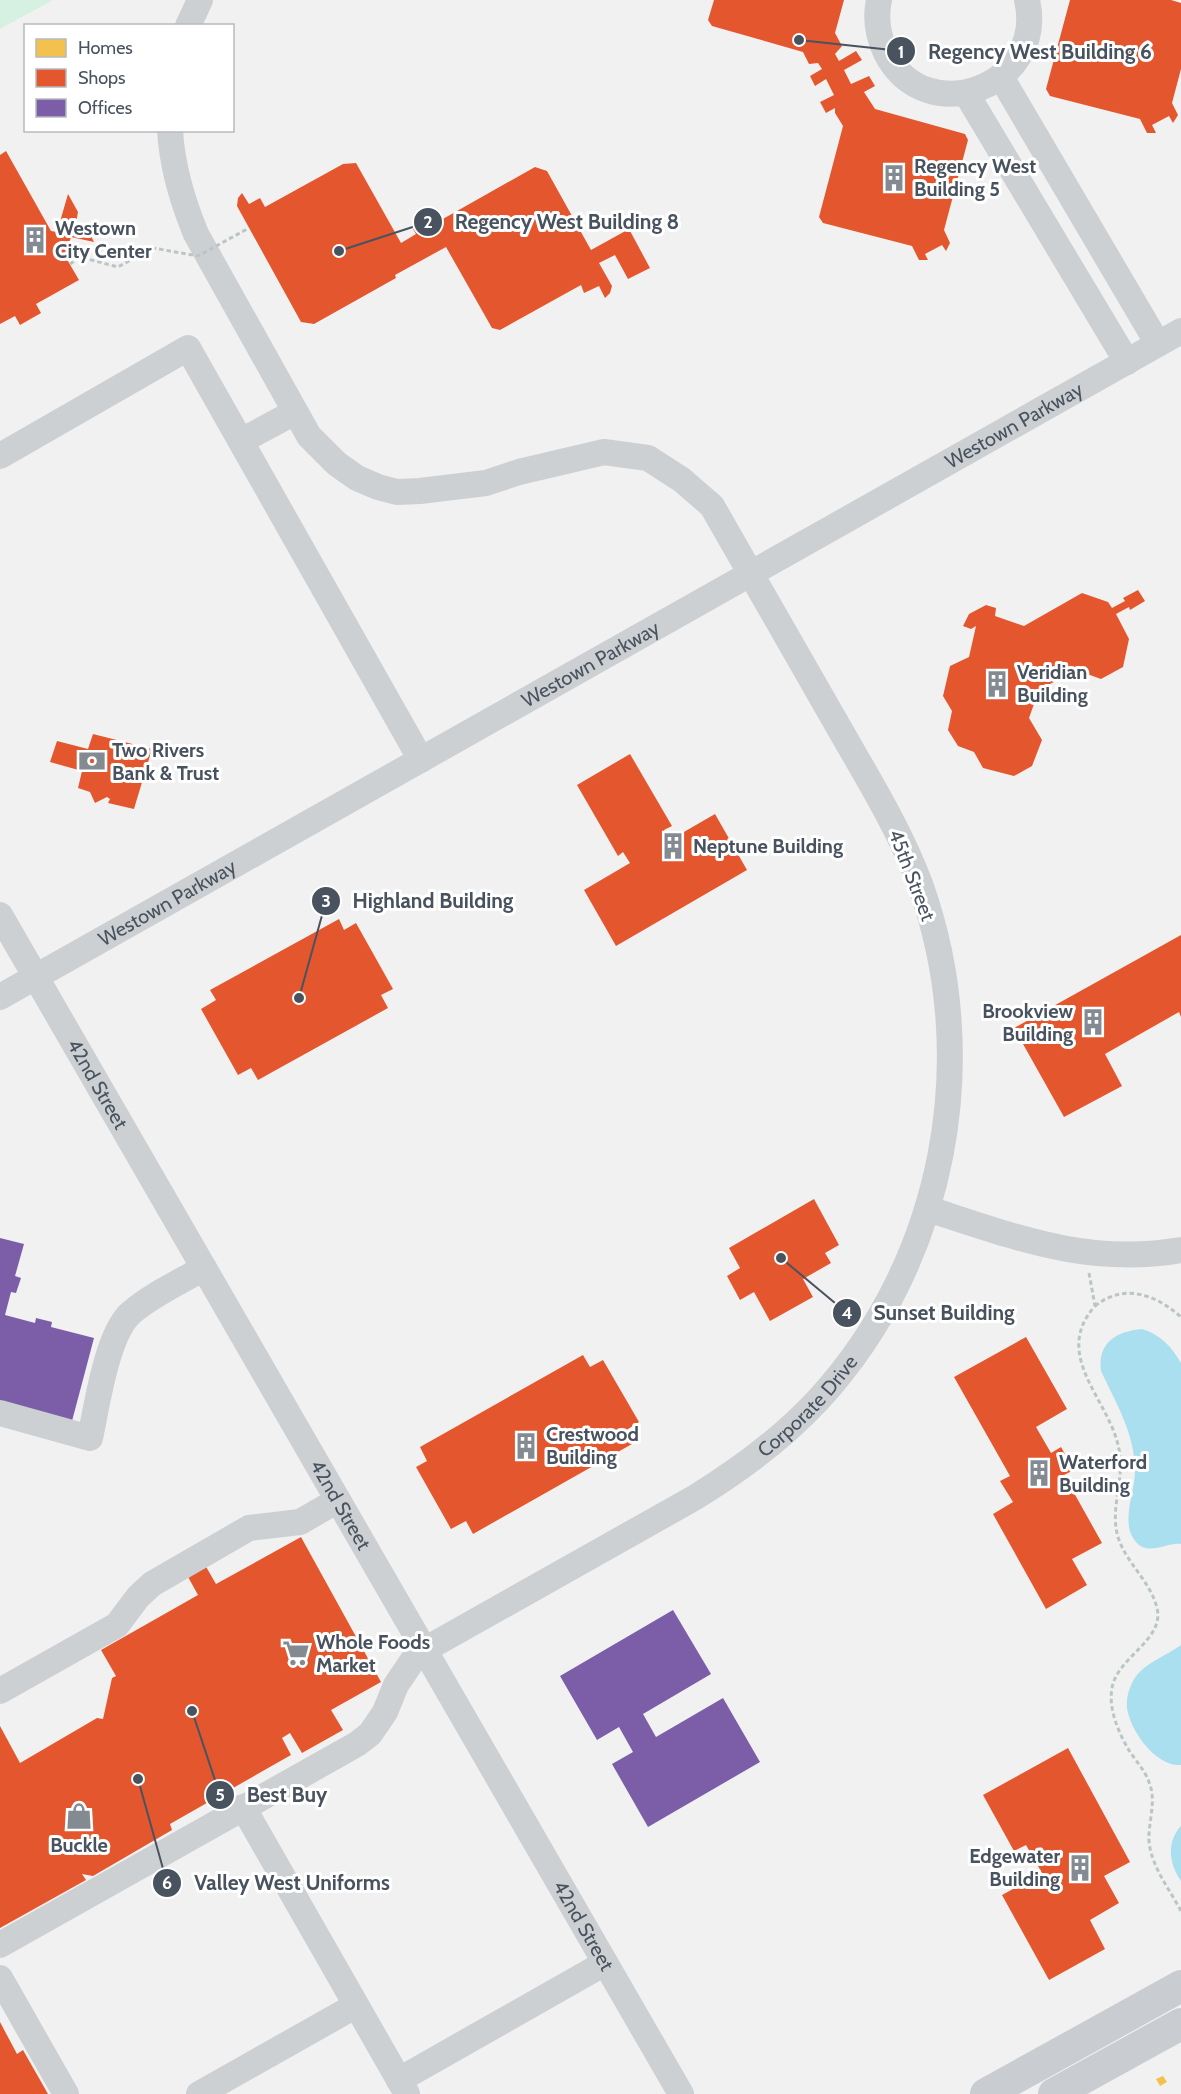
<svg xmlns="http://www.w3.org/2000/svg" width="1181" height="2094" viewBox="0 0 1181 2094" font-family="Cabin,sans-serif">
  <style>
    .green { fill: #d6f1e1 }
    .water { fill: #aadff0 }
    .homes { fill: #f2c14e }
    .shops { fill: #e4572e }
    .offices { fill: #7b5ea7 }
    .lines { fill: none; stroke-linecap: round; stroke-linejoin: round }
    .path { stroke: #bac6c3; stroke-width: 3; stroke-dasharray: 4.5 3; stroke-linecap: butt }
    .minor { stroke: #cdd0d2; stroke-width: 26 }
    .major { stroke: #c9ccd0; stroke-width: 32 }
    .path-bridge { stroke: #bac6c3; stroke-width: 3; stroke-dasharray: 4.5 3; stroke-linecap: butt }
    .labels { text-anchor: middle; stroke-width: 6; stroke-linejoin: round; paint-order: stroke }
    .poi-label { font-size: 20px; font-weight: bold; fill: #48535f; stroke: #fff; text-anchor: start }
    .street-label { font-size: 20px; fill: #48535f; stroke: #fff }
    .leader { fill: none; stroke: #48535f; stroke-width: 2 }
    .callout-dot { fill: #48535f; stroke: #fff; stroke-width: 2 }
    .mark-label { font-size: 18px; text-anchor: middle; font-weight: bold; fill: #fff }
    .callout-label { font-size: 21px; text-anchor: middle; font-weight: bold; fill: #48535f; stroke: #fff; stroke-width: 6; stroke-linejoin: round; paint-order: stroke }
  </style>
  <rect width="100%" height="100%" fill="#f2f1f1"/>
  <!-- green -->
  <path class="green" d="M0,0H53L0,29Z"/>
  <!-- water -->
  <g class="water">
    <path d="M1142,1329C1160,1334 1172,1347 1181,1363V1544C1167,1542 1149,1556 1137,1543C1119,1525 1135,1493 1135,1471C1135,1434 1116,1403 1101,1371C1097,1343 1117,1331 1142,1329Z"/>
    <path d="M1181,1645V1765C1157,1767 1133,1734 1128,1713C1125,1702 1128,1691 1133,1681C1142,1664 1166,1656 1181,1645Z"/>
    <path d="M1181,1826V1881C1169,1864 1166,1842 1181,1826Z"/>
  </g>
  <!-- homes -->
  <path class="homes" d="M1163,2076L1167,2082L1160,2086L1156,2079Z"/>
  <!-- shops -->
  <g class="shops">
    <path d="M714,0H844L835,33L842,46L835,54L839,61L856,51L862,60L844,70L851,84L869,76L875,86L864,92L875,109L965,134L968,140L944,230L950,243L946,251L942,245L925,254L928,260H919L912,246L823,223L819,217L843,126L835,113V108L826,113L820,102L834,95L826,79L815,86L810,76L822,69L818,63L809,64L803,52L712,26L708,20Z"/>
    <path d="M1070,0H1171L1181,3V69L1172,103L1178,115L1173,123L1169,116L1152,125L1156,133H1147L1140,119L1050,96L1046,89Z"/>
    <path d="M6,151L51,231L57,232L68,194L78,212L76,223L85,224L94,242L71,237L65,256L79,280L36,304L41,313L20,325L15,316L0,324V155Z"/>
    <path d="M356,163L401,243L416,234L413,229L431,219L434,224L535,167L547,171L591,250L629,229L650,268L628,279L615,255L599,263L612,286L610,293L605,298L599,286L584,293L581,285L500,330L492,328L446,247L395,275L396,278L314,324L301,322L237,206L238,198L242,193L249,204L260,198L265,207L343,164Z"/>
    <path d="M1138,590L1145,601L1130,610L1129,607L1116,614L1129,639L1123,667L1101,679L1076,670L1039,690L1029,718L1042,740L1032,766L1014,776L983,768L974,752L958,746L948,730L952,711L943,696L950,666L969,657L976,626L971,629L963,626L969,614L986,605L996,608L995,616L1024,626L1082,593L1108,602L1112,608L1125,601L1123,598Z"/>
    <path d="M93,734L152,749L134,809L108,803L110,799L107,797L95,803L90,792L78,788L82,771L50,762L57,741L88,749Z"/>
    <path d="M630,754L672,826L664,830L670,840L715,814L747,870L616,946L584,890L630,863L623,852L618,856L577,785Z"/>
    <path d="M339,919L344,930L356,923L393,989L381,995L388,1008L258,1080L251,1068L238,1075L201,1009L216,1000L210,990Z"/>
    <path d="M1181,935V1017L1179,1012L1105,1054L1122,1086L1064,1117L1014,1028Z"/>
    <path d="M814,1199L839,1245L825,1253L831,1263L803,1279L813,1297L770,1321L754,1292L740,1300L727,1276L740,1268L729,1248Z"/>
    <path d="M1026,1337L1067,1409L1036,1427L1051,1453L1061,1447L1074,1470L1064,1475L1102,1543L1072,1559L1087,1585L1046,1609L993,1514L1013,1502L1000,1481L1010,1476L954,1377Z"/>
    <path d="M583,1355L590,1367L603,1360L639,1422L625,1431L632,1444L473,1534L466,1521L451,1529L416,1467L427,1461L420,1447Z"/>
    <path d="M301,1537L381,1682L331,1710L343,1730L302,1753L290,1733L282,1738L291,1755L170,1824L172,1830L93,1876L82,1874L86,1880L0,1928V1726L20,1763L97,1718L103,1719L112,1678L116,1676L101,1650L198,1595L187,1575L205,1565L216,1584Z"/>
    <path d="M1068,1748L1130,1862L1104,1876L1119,1903L1090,1920L1105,1949L1049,1980L1002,1895L1042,1873L1026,1845L1014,1851L983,1795Z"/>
    <path d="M0,2022L17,2054L23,2050L48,2094H0Z"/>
  </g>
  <!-- offices -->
  <g class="offices">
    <path d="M0,1238L24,1244L15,1276L21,1278L16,1293L11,1292L5,1315L35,1323L36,1318L52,1322L51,1327L94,1338L72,1421L0,1402Z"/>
    <path d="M673,1610L711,1674L643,1714L656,1737L723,1698L760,1762L648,1827L612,1764L633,1752L619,1727L597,1740L560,1676Z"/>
  </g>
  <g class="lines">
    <!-- path -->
    <g class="path">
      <path d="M1089,1273L1095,1306C1049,1358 1115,1403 1120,1456C1123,1483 1110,1510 1118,1537C1126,1563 1151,1582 1157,1608C1165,1640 1117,1657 1112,1688C1108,1709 1119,1734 1130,1752C1137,1762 1145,1771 1149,1782C1157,1801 1148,1822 1149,1841C1151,1866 1170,1890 1181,1911"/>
      <path d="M1095,1306C1124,1283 1155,1294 1181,1317"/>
    </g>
    <!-- minor -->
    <g class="minor">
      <path d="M879,0C875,18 878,36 886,53C926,132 1047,86 1027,0"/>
      <path d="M188,26L200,0"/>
      <path d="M1001,77L1158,344"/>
      <path d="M966,93L1127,362"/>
      <path d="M241,441L295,412"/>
      <path d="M0,456L188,348L421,760"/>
      <path id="s1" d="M0,915L681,2094"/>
      <path id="s2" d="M0,997L1181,331"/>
      <path d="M928,1209C1016,1237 1087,1266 1181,1250"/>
      <path d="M0,1413L90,1438C97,1406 107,1332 132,1312C153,1294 180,1282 204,1268"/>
      <path d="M0,1691L117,1625L138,1597L152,1584L249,1528L300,1522L338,1500"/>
      <path d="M243,1807L407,2094"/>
      <path id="s3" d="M0,1945L357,1744L370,1734L385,1712L396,1685L417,1654L694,1498C740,1470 782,1439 819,1399C945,1261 983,1059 920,884C899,828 867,777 838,726C796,653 754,579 712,506L682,480L648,458L604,452L519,472L486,483L420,491L397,492L378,487L357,478L337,464L309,436L196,234C182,200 172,167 170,130"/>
      <path d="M0,1978L66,2094"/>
      <path d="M399,2080L605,1963"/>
      <path d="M199,2094L355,2006"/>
    </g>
    <!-- major -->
    <g class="major">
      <path d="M986,2094L1181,1986"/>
      <path d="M1054,2094L1181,2024"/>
    </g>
    <!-- path-bridge -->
    <path class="path-bridge" d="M70,264L80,257L118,267L153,248L198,256L249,228"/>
  </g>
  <!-- icons -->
  <defs>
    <symbol id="building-bare" viewBox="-9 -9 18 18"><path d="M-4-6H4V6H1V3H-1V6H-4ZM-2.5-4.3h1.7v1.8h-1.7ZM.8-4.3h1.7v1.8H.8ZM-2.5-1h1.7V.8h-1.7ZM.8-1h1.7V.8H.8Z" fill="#848a92" stroke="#fff" stroke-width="2.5" paint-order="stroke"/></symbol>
    <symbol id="bank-bare" viewBox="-9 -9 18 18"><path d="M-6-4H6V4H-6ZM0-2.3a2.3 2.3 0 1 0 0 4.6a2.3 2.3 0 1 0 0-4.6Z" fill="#848a92" stroke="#fff" stroke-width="2.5" paint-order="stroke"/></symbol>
    <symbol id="supermarket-bare" viewBox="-9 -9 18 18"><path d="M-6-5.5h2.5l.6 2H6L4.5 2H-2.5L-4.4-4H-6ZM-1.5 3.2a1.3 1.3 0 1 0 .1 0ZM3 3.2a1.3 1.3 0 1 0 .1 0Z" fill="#848a92" stroke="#fff" stroke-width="2.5" paint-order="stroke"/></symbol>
    <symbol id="shop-bare" viewBox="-9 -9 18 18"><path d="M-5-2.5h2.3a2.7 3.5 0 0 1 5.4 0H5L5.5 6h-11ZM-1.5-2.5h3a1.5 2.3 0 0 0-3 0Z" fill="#848a92" stroke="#fff" stroke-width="2.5" paint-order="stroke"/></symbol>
  </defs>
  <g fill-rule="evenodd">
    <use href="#building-bare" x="875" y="159" width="38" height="38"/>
    <use href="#building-bare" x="16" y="221" width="38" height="38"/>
    <use href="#building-bare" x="978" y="665" width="38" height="38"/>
    <use href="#bank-bare" x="73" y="742" width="38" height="38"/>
    <use href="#building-bare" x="654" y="827" width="38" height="38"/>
    <use href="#building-bare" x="1074" y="1003" width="38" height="38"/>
    <use href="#building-bare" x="507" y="1427" width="38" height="38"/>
    <use href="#building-bare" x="1020" y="1454" width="38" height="38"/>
    <use href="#supermarket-bare" x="277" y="1634" width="38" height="38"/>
    <use href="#shop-bare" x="60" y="1797" width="38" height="38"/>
    <use href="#building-bare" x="1061" y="1849" width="38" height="38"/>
  </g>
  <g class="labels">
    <!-- poi labels -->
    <g class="poi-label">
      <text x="914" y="173">Regency West<tspan x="914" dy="23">Building 5</tspan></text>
      <text x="55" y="235">Westown<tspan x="55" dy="23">City Center</tspan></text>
      <text x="1017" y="679">Veridian<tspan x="1017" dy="23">Building</tspan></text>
      <text x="112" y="757">Two Rivers<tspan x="112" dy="23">Bank &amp; Trust</tspan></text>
      <text x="693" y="853">Neptune Building</text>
      <text x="1073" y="1018" text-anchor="end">Brookview<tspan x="1073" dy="23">Building</tspan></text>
      <text x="546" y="1441">Crestwood<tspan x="546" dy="23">Building</tspan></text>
      <text x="1059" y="1469">Waterford<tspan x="1059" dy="23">Building</tspan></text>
      <text x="316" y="1649">Whole Foods<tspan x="316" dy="23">Market</tspan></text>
      <text x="79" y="1852" text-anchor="middle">Buckle</text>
      <text x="1060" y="1863" text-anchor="end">Edgewater<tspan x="1060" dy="23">Building</tspan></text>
    </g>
    <!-- street labels -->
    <g class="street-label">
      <text dy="7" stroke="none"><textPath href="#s2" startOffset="1164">Westown Parkway</textPath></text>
      <text dy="7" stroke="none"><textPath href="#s2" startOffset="678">Westown Parkway</textPath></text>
      <text transform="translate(912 875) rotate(69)" y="7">45th Street</text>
      <text dy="7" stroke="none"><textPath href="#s2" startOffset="192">Westown Parkway</textPath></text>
      <text dy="7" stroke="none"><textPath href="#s1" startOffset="195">42nd Street</textPath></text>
      <text dy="7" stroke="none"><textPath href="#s3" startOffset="984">Corporate Drive</textPath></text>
      <text dy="7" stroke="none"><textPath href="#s1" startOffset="681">42nd Street</textPath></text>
      <text dy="7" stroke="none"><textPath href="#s1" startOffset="1167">42nd Street</textPath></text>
    </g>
  </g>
  <!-- callouts -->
  <path class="leader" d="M799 40L901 51M339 251L428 222M299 998L326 901M781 1258L847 1313M192 1711L220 1795M138 1779L167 1883"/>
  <g class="callout-dot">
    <circle cx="799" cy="40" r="6"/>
    <circle cx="339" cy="251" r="6"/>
    <circle cx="299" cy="998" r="6"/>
    <circle cx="781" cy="1258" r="6"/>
    <circle cx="192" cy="1711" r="6"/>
    <circle cx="138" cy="1779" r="6"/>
    <circle cx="901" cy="51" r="15"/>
    <circle cx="428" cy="222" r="15"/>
    <circle cx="326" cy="901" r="15"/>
    <circle cx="847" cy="1313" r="15"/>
    <circle cx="220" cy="1795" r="15"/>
    <circle cx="167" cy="1883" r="15"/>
  </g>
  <g class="mark-label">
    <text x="901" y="58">1</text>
    <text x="428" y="228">2</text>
    <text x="326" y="907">3</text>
    <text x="847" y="1319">4</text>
    <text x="220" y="1801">5</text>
    <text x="167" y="1889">6</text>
  </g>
  <g class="callout-label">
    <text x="1040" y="59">Regency West Building 6</text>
    <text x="567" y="229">Regency West Building 8</text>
    <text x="433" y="908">Highland Building</text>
    <text x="944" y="1320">Sunset Building</text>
    <text x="287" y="1802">Best Buy</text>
    <text x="292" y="1890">Valley West Uniforms</text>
  </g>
  <!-- legend -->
  <rect x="24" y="24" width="210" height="108" fill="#ffffff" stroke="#b6babf" stroke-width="1.5"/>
  <rect x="36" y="39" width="30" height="18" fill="#f2c14e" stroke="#b6babf" stroke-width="1.5"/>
  <text x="78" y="54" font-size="18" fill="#48535f">Homes</text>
  <rect x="36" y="69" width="30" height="18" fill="#e4572e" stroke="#b6babf" stroke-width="1.5"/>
  <text x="78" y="84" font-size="18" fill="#48535f">Shops</text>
  <rect x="36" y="99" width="30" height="18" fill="#7b5ea7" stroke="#b6babf" stroke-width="1.5"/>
  <text x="78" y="114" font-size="18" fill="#48535f">Offices</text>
</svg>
